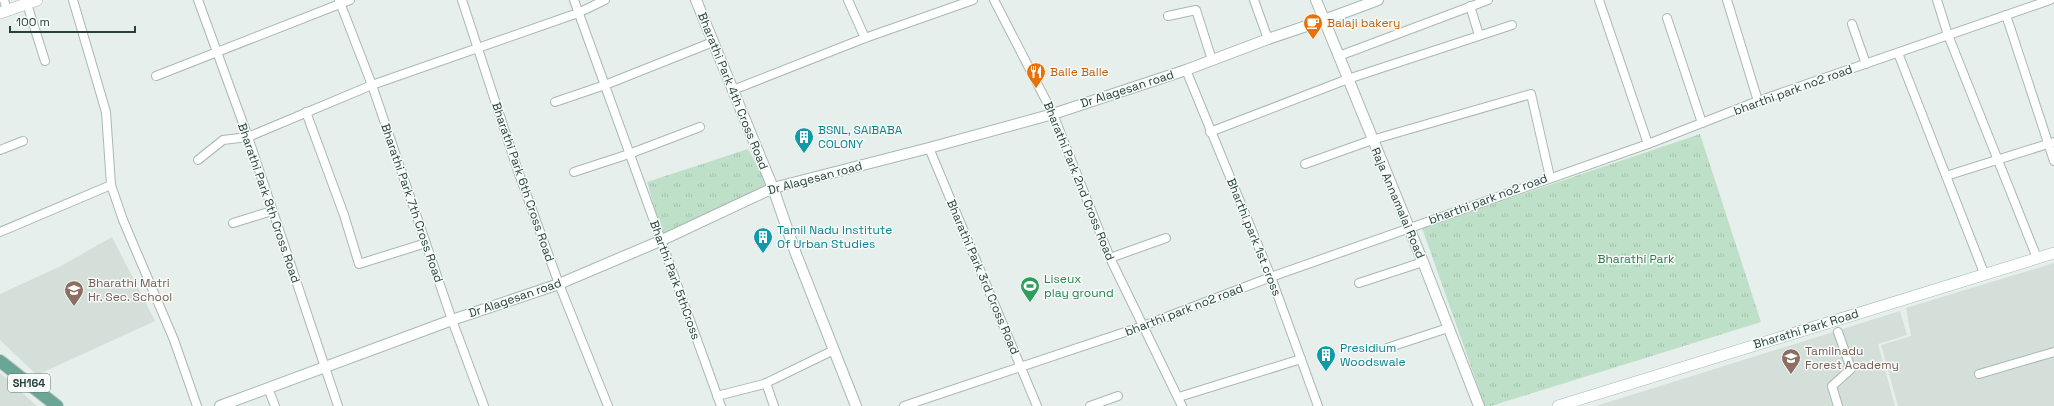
<svg xmlns="http://www.w3.org/2000/svg" width="2054" height="406" viewBox="0 0 2054 406" font-family="'Space Grotesk',sans-serif">
  <style>
    .built { fill: #d4dfda }
    .park { fill: url(#park-tufts) }
    .lines { fill: none; stroke-linecap: round; stroke-linejoin: round }
    .minor-casing { stroke: #a8b8b2; stroke-width: 10 }
    .tertiary-casing { stroke: #a8b8b2; stroke-width: 12 }
    .secondary-casing { stroke: #a4bbb3; stroke-width: 12 }
    .primary-casing { stroke: #c2cac8; stroke-width: 14 }
    .minor { stroke: #fff; stroke-width: 8 }
    .tertiary { stroke: #fff; stroke-width: 10 }
    .secondary { stroke: #fff; stroke-width: 11 }
    .primary { stroke: #6aa596; stroke-width: 12 }
    .labels { text-anchor: middle; stroke-width: 3; stroke-linejoin: round; paint-order: stroke }
    .shield { fill: #f7fbf9; stroke: #637a73; stroke-width: 1 }
    .shield-label { font-size: 11px; font-weight: bold; fill: #24423a }
    .food-label { font-size: 12px; fill: #c56008; stroke: #f7fbf9; text-anchor: start }
    .street-label { font-size: 12px; fill: #24423a; stroke: #f7fbf9 }
    .culture-label { font-size: 12px; fill: #0d838f; stroke: #f7fbf9; text-anchor: start }
    .park-label { font-size: 12px; fill: #2d7a4b; stroke: #f7fbf9 }
    .leisure-label { font-size: 12px; fill: #27864d; stroke: #f7fbf9; text-anchor: start }
    .education-label { font-size: 12px; fill: #785e54; stroke: #f7fbf9; text-anchor: start }
  </style>
  <defs>
    <pattern id="park-tufts" width="24" height="20" patternUnits="userSpaceOnUse"><rect width="24" height="20" fill="#bfe0c8"/><path d="M3 7l-1-3M5 7V3M7 7l1-3M15 17l-1-3M17 17v-4M19 17l1-3" fill="none" stroke="#a4c1ad"/></pattern>
  </defs>
  <rect width="100%" height="100%" fill="#e6efeb"/>
  <!-- built -->
  <g class="built">
    <path d="M112,237L155,321L37,375L0,340V294L61,266Z"/>
    <path d="M2054,263V406H1898L1881,345L1911,336L1906,308Z"/>
    <path d="M1900,311L1907,335L1878,344L1895,406H1596Z"/>
    <path d="M0,373L37,406H0Z"/>
  </g>
  <!-- park -->
  <g class="park">
    <path d="M1700,134L1761,322L1491,406H1485L1422,228Z"/>
    <path d="M748,149L768,186L662,235L647,182Z"/>
  </g>
  <g class="lines">
    <defs>
      <g id="minor">
        <path d="M4,0L7,10"/>
        <path d="M198,0L248,137L338,406"/>
        <path d="M339,0L372,85L452,320L484,406"/>
        <path d="M462,0L518,171L559,284L608,406"/>
        <path d="M574,0L721,406"/>
        <path d="M848,0L865,38"/>
        <path d="M994,0L1053,114L1110,258L1182,406"/>
        <path d="M1254,0L1268,39"/>
        <path d="M1599,0L1648,144"/>
        <path d="M1727,0L1758,101"/>
        <path d="M1937,0L1948,35L2037,258"/>
        <path d="M27,4L45,61"/>
        <path d="M1470,6L1479,35"/>
        <path d="M2006,15L2054,161"/>
        <path d="M1168,16L1196,10L1212,60"/>
        <path d="M1667,18L1702,123"/>
        <path d="M1852,24L1866,64"/>
        <path d="M1898,53L1984,273"/>
        <path d="M1339,56L1488,0"/>
        <path d="M1186,70L1271,277L1318,406"/>
        <path d="M156,76L350,0"/>
        <path d="M733,90L865,38L973,0"/>
        <path d="M555,102L605,85L713,42"/>
        <path d="M306,112L344,215L359,264L426,243"/>
        <path d="M1210,132L1348,79L1512,25"/>
        <path d="M929,148L1037,406"/>
        <path d="M0,150L23,141"/>
        <path d="M198,160L223,140L248,137L372,85L578,13L605,0"/>
        <path d="M1305,164L1372,140L1531,94L1550,177"/>
        <path d="M574,172L629,154L700,127"/>
        <path d="M1946,176L2054,142"/>
        <path d="M111,185L123,220L174,340L197,406"/>
        <path d="M233,223L272,211"/>
        <path d="M0,232L111,185L106,112L73,0"/>
        <path d="M1110,258L1166,238"/>
        <path d="M1359,283L1423,262"/>
        <path d="M1838,332L1851,369L1832,386L1838,406"/>
        <path d="M1387,348L1448,328"/>
        <path d="M1979,374L2054,352"/>
        <path d="M766,383L774,406"/>
        <path d="M268,388L275,406"/>
        <path d="M717,396L764,384L834,350"/>
        <path d="M1179,397L1301,359"/>
        <path d="M904,406L1143,326L1271,277L1648,144L1758,101L2050,0"/>
        <path d="M1090,406L1118,396"/>
      </g>
      <g id="tertiary">
        <path d="M696,0L773,188L796,254L856,406"/>
        <path d="M1316,0L1423,262L1479,406"/>
        <path d="M220,406L452,320L559,284L660,241L773,188L929,148L1053,114L1186,70L1268,39L1324,20L1378,0"/>
      </g>
      <g id="secondary">
        <path d="M0,13L37,0"/>
        <path d="M1558,406L2054,253"/>
      </g>
      <path id="primary" d="M0,361L57,406"/>
    </defs>
    <!-- minor casing -->
    <use href="#minor" class="minor-casing"/>
    <!-- tertiary casing -->
    <use href="#tertiary" class="tertiary-casing"/>
    <!-- secondary casing -->
    <use href="#secondary" class="secondary-casing"/>
    <!-- primary casing -->
    <use href="#primary" class="primary-casing"/>
    <!-- minor -->
    <use href="#minor" class="minor"/>
    <!-- tertiary -->
    <use href="#tertiary" class="tertiary"/>
    <!-- secondary -->
    <use href="#secondary" class="secondary"/>
    <!-- primary -->
    <use href="#primary" class="primary"/>
  </g>
  <!-- icons -->
  <defs>
    <symbol id="cafe-pin" viewBox="-11 -11 22 30"><path d="M0 17L-7.5 6A9.5 9.5 0 1 1 7.5 6Z" fill="#e8710a" stroke="#f7fbf9"/><path d="M-5.5-4.5H6V0H3Q3 3.5 0 3.5H-2.5Q-5.5 3.5-5.5 0ZM3-3.2v2h1.7v-2ZM-6 4.5H4V6H-6Z" fill="#fff"/></symbol>
    <symbol id="restaurant-pin" viewBox="-11 -11 22 30"><path d="M0 17L-7.5 6A9.5 9.5 0 1 1 7.5 6Z" fill="#e8710a" stroke="#f7fbf9"/><path d="M-5-6h1v4h1v-4h1v4h1v-4h1v5L-1.5 .5V6h-2V.5L-5-1ZM5-6V6H3V1.5H1.5Q1.5-4 5-6Z" fill="#fff"/></symbol>
    <symbol id="building-pin" viewBox="-11 -11 22 30"><path d="M0 17L-7.5 6A9.5 9.5 0 1 1 7.5 6Z" fill="#0f9aa8" stroke="#f7fbf9"/><path d="M-4-6H4V6H1V3H-1V6H-4ZM-2.5-4.3h1.7v1.8h-1.7ZM.8-4.3h1.7v1.8H.8ZM-2.5-1h1.7V.8h-1.7ZM.8-1h1.7V.8H.8Z" fill="#fff"/></symbol>
    <symbol id="stadium-pin" viewBox="-11 -11 22 30"><path d="M0 17L-7.5 6A9.5 9.5 0 1 1 7.5 6Z" fill="#2e9e5b" stroke="#f7fbf9"/><path d="M0-5a6.5 5 0 1 0 0 10a6.5 5 0 1 0 0-10ZM-3.5-1.8h7v3.6h-7Z" fill="#fff"/></symbol>
    <symbol id="school-pin" viewBox="-11 -11 22 30"><path d="M0 17L-7.5 6A9.5 9.5 0 1 1 7.5 6Z" fill="#8d6e63" stroke="#f7fbf9"/><path d="M0-5L7-2L0 1L-7-2ZM-4 1L0 2.5L4 1V4Q0 6-4 4Z" fill="#fff"/></symbol>
    <symbol id="university-pin" viewBox="-11 -11 22 30"><path d="M0 17L-7.5 6A9.5 9.5 0 1 1 7.5 6Z" fill="#8d6e63" stroke="#f7fbf9"/><path d="M0-5L7-2L0 1L-7-2ZM-4 1L0 2.5L4 1V4Q0 6-4 4Z" fill="#fff"/></symbol>
  </defs>
  <g fill-rule="evenodd">
    <use href="#cafe-pin" x="1302" y="12" width="22" height="30"/>
    <use href="#restaurant-pin" x="1025" y="61" width="22" height="30"/>
    <use href="#building-pin" x="793" y="126" width="22" height="30"/>
    <use href="#building-pin" x="752" y="226" width="22" height="30"/>
    <use href="#stadium-pin" x="1019" y="275" width="22" height="30"/>
    <use href="#school-pin" x="63" y="279" width="22" height="30"/>
    <use href="#building-pin" x="1315" y="344" width="22" height="30"/>
    <use href="#university-pin" x="1780" y="347" width="22" height="30"/>
  </g>
  <g class="labels">
    <!-- shield labels -->
    <rect class="shield" x="8" y="374" width="42" height="18" rx="3"/>
    <g class="shield-label">
      <text x="29" y="387">SH164</text>
    </g>
    <!-- food labels -->
    <g class="food-label">
      <text x="1327" y="27">Balaji bakery</text>
      <text x="1050" y="76">Balle Balle</text>
    </g>
    <!-- street labels -->
    <g class="street-label">
      <text transform="translate(1127 89) rotate(-18)" y="4">Dr Alagesan road</text>
      <text transform="translate(1793 90) rotate(-20)" y="4">bharthi park no2 road</text>
      <text transform="translate(733 91) rotate(68)" y="4">Bharathi Park 4th Cross Road</text>
      <text transform="translate(815 178) rotate(-15)" y="4">Dr Alagesan road</text>
      <text transform="translate(1079 181) rotate(68)" y="4">Bharathi Park 2nd Cross Road</text>
      <text transform="translate(523 182) rotate(71)" y="4">Bharathi Park 6th Cross Road</text>
      <text transform="translate(1488 199) rotate(-20)" y="4">bharthi park no2 road</text>
      <text transform="translate(269 203) rotate(71)" y="4">Bharathi Park 8th Cross Road</text>
      <text transform="translate(412 203) rotate(71)" y="4">Bharathi Park 7th Cross Road</text>
      <text transform="translate(1398 203) rotate(67)" y="4">Raja Annamalai Road</text>
      <text transform="translate(1254 237) rotate(68)" y="4">Bharthi park 1st cross</text>
      <text transform="translate(983 277) rotate(67)" y="4">Bharathi Park 3rd Cross Road</text>
      <text transform="translate(675 280) rotate(70)" y="4">Bharthi Park 5thCross</text>
      <text transform="translate(515 298) rotate(-19)" y="4">Dr Alagesan road</text>
      <text transform="translate(1184 310) rotate(-21)" y="4">bharthi park no2 road</text>
      <text transform="translate(1806 329) rotate(-17)" y="4">Bharathi Park Road</text>
    </g>
    <!-- culture labels -->
    <g class="culture-label">
      <text x="818" y="134">BSNL, SAIBABA<tspan x="818" dy="14">COLONY</tspan></text>
      <text x="777" y="234">Tamil Nadu Institute<tspan x="777" dy="14">Of Urban Studies</tspan></text>
      <text x="1340" y="352">Presidium<tspan x="1340" dy="14">Woodswale</tspan></text>
    </g>
    <!-- park labels -->
    <g class="park-label">
      <text x="1636" y="263">Bharathi Park</text>
    </g>
    <!-- leisure labels -->
    <g class="leisure-label">
      <text x="1044" y="283">Liseux<tspan x="1044" dy="14">play ground</tspan></text>
    </g>
    <!-- education labels -->
    <g class="education-label">
      <text x="88" y="287">Bharathi Matri<tspan x="88" dy="14">Hr. Sec. School</tspan></text>
      <text x="1805" y="355">Tamilnadu<tspan x="1805" dy="14">Forest Academy</tspan></text>
    </g>
  </g>
  <!-- scale -->
  <path d="M10 26v6h125v-6" fill="none" stroke="#24423a" stroke-width="2"/>
  <text x="16" y="26" font-size="12" fill="#24423a" stroke="#f7fbf9" stroke-width="3" paint-order="stroke">100 m</text>
</svg>
